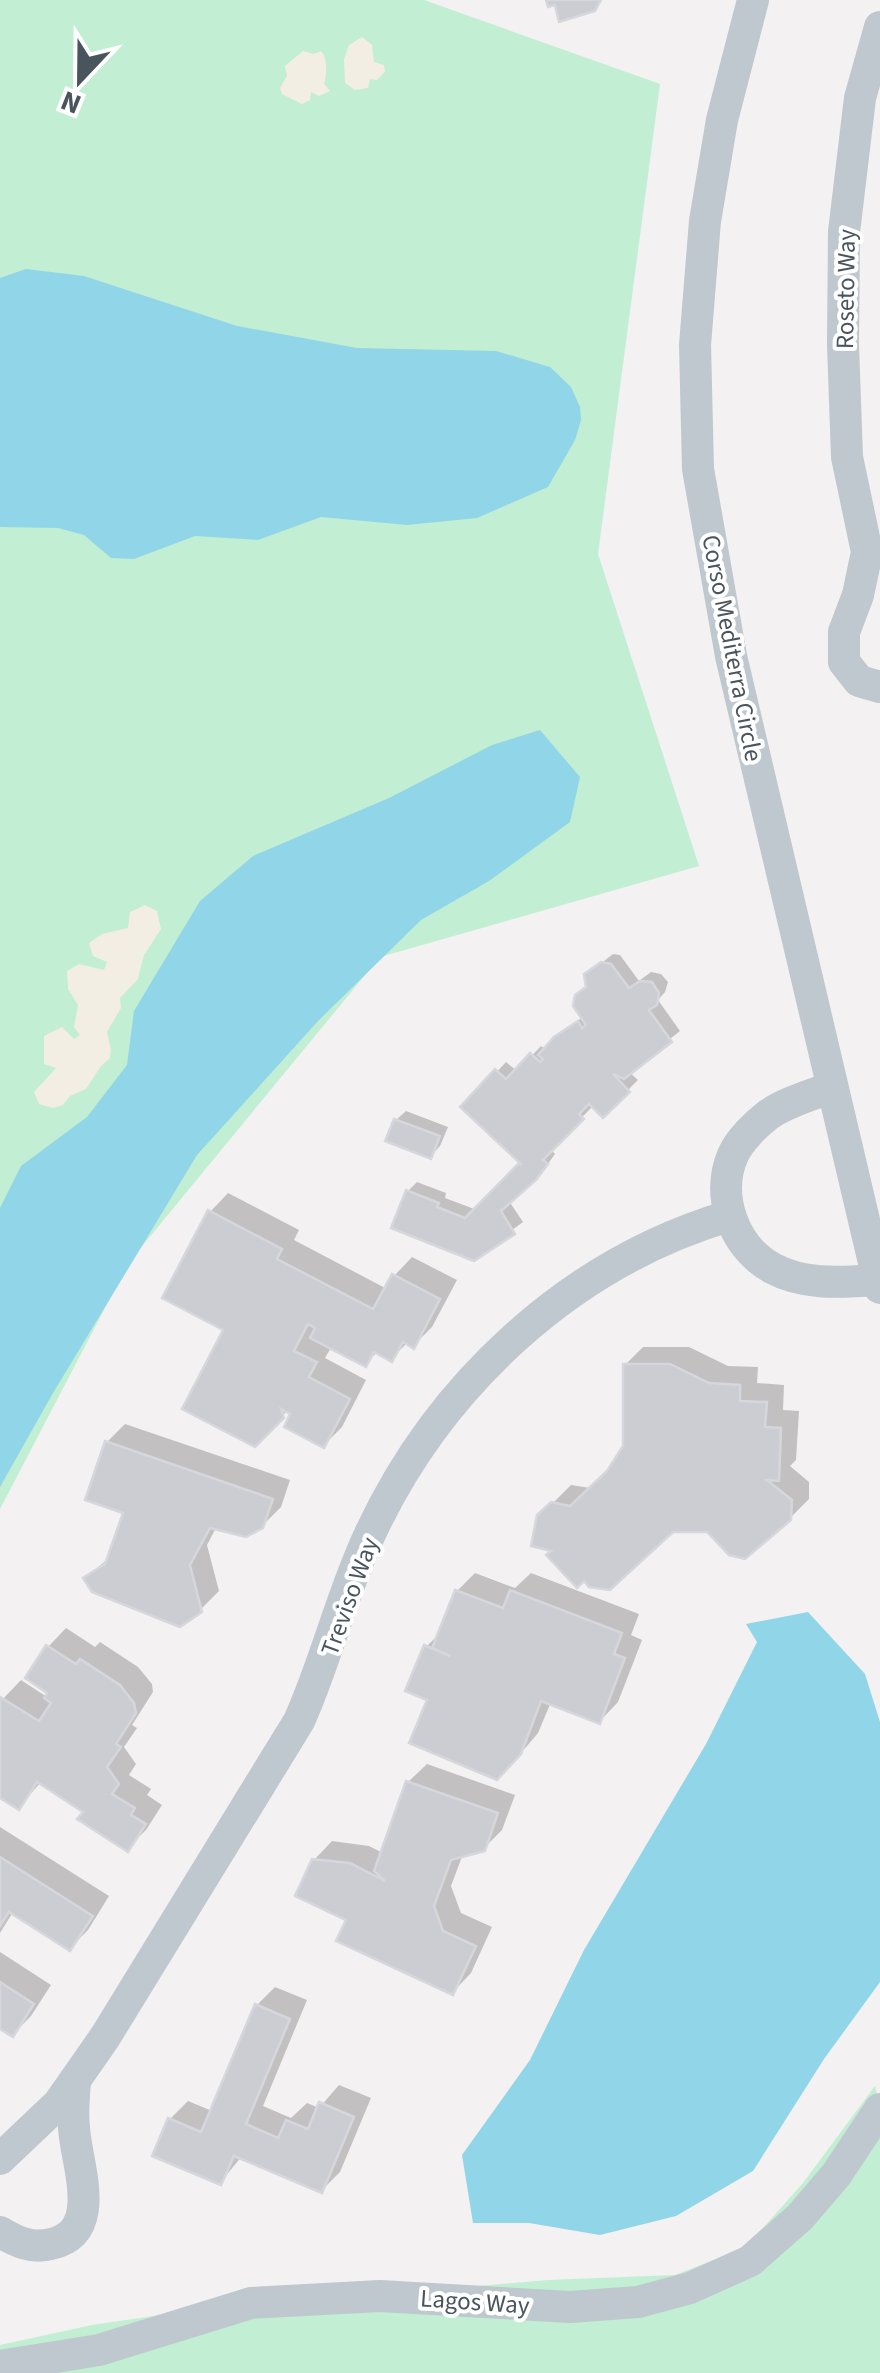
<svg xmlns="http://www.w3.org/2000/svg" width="880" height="2373" viewBox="0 0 880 2373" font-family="'Source Sans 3',sans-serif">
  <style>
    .green { fill: #c2eed3 }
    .sand { fill: #f3eee3 }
    .water { fill: #91d5e8 }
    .shadow { fill: #0003 }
    .building { fill: #cbcdd3; stroke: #d5d7dc; stroke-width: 2.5 }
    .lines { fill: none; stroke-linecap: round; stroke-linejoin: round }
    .minor { stroke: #bfc8ce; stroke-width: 32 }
    .labels { text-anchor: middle; stroke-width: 8; stroke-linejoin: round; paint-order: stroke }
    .street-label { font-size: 25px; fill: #49545d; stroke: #fff }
  </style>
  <rect width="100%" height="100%" fill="#f3f1f1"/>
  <!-- green -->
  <g class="green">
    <path d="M0,0H424L660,84L598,554L699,866L380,957L129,1262L0,1509Z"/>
    <path d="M875,2086L880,2107V2373H0V2345L92,2325L195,2310L548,2280L675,2275L745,2248L803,2183Z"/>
  </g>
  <!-- sand -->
  <g class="sand">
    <path d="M362,37L372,45L374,62L384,65L385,72L377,80L370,79L368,88L355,90L345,83L344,59L349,45Z"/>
    <path d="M303,51L313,54L321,51C328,59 327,74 324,84L330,91L319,96L311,92L310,100L302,104L282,94L280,88L287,76L285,66Z"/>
    <path d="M145,905L157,911L161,929L144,955L138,979L120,998L121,1008L107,1032L111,1050L110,1058L101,1066L86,1089L70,1096L63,1105L53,1108L39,1104L34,1092L56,1068L44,1064V1036L62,1027L74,1039L80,1035L74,1027L78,1005L68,989L67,971L79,964L104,970L107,962L93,956L89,943L102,934L128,928L130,912Z"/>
  </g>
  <!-- water -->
  <g class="water">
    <path d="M26,269L84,276L237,326L357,348L496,351L550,367L571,387L580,407L581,420L575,440L548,487L477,518L407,525L321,517L258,540L195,536L134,559L111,558L84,535L58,528L0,527V278Z"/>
    <path d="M540,730L580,777L570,822L489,881L421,920L318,1021L197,1155L53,1393L0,1487V1208L21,1166L87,1117L127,1065L134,1011L200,901L253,856L389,798L492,745Z"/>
    <path d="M808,1612L865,1674L880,1722V1982L824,2059L753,2171L676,2216L600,2235L529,2223H473L462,2155L530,2060L584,1950L706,1744L757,1642L746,1624Z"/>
  </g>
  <!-- shadow -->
  <g class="shadow">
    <path d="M613,954L620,955L639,981L651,972L661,974L668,982L665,992L658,1000L680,1031L629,1072L638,1080L603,1115L594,1105L551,1149L555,1154L545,1168L509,1201L523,1222L474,1258L408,1191L417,1182L446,1193L445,1198L477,1210L523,1162L464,1107L506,1062L517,1071L541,1046L546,1050L567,1028L583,1017L586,975Z"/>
    <path d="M406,1111L448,1127L440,1146L431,1156L396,1120Z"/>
    <path d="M228,1193L299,1230L294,1240L387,1289L394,1276L412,1257L457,1280L432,1327L414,1345L408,1342L392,1358L378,1351L366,1364L332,1346L325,1358L366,1380L342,1427L324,1445L288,1410L255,1444L226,1329L210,1212Z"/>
    <path d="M643,1347H689L728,1366L758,1367L757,1383L784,1385L783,1410L799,1411L796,1460L790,1466L809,1482V1499L790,1518L708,1530L672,1529L555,1549L539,1517L571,1485L590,1488L611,1469L625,1447V1365Z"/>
    <path d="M125,1424L290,1480L281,1507L262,1526L216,1528L207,1545L219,1591L200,1610L86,1578L111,1556L126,1511L107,1442Z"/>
    <path d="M475,1573L515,1588L531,1573L639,1614L631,1635L642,1640L618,1702L600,1721L551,1702L538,1733L516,1759L430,1699L426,1647L441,1632L457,1591Z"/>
    <path d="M66,1628L95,1647L100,1642L138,1667L152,1684L153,1692L132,1725L137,1728L124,1747L136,1764L129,1775L151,1789L147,1795L162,1805L146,1830L127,1848L86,1811L41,1782L19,1807L0,1795V1702L21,1680L47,1697L48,1647Z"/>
    <path d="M427,1764L515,1795L502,1830L483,1849L463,1854L451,1886L461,1913L492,1927L471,1973L453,1992L349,1918L314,1860L332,1841L369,1846L383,1853L408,1782Z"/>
    <path d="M0,1827L109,1896L88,1930L70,1948L13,1912L0,1933Z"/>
    <path d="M0,1952L51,1985L31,2016L13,2034L0,2026Z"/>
    <path d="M275,1987L307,2000L263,2106L291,2118L307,2103L319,2108L339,2085L371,2098L340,2172L322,2190L242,2156L220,2183L170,2119L188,2101L212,2111L257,2005Z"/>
  </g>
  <!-- building -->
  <g class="building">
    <path d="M546,0H601L595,11L559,22L555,5L548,7Z"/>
    <path d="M601,962L611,964L629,988L640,981L652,982L659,993L657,1005L649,1010L672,1042L624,1079L613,1074L630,1092L603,1118L589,1104L579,1114L584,1119L543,1160L548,1164L536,1180L501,1211L515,1234L474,1261L391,1228L406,1190L439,1203L437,1207L465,1218L519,1163L522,1165L460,1107L495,1069L506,1079L530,1053L540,1062L543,1059L538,1055L554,1037L578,1021L582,1028L586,1025L573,1006L575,995L586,987L584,974Z"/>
    <path d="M394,1119L440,1136L431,1159L385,1141Z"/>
    <path d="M208,1210L282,1249L277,1259L373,1309L392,1274L440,1299L414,1349L403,1342L392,1362L374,1352L366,1367L310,1338L315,1328L308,1324L294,1351L317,1362L309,1377L350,1399L324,1448L284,1427L290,1414L281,1409L284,1418L255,1447L182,1409L223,1330L162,1298Z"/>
    <path d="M623,1364H670L709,1383L740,1385V1401L767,1402L765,1427L781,1428L779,1481L767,1480L792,1500L791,1520L745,1559L729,1555L707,1532H673L610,1590L589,1587L584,1581L577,1588L546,1555L551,1551L531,1546L537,1515L551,1502L570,1506L607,1471L623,1446Z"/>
    <path d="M105,1441L273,1499L263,1528L246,1537L210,1528L190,1565L202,1612L180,1627L92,1592L83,1578L105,1564L123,1513L85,1500Z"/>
    <path d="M455,1590L503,1608L510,1590L622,1633L614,1654L625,1658L600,1724L541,1701L521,1754L497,1780L409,1743L427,1700L405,1691L424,1645L450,1656L432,1648Z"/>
    <path d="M46,1645L76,1664L80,1659L120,1685L134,1703L136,1713L116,1744L121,1747L107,1767L119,1784L112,1794L135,1808L131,1815L146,1824L128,1852L77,1819L83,1812L37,1782L19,1810L0,1798V1697L39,1721L51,1703L44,1698L47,1693L25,1678Z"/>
    <path d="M406,1781L498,1813L485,1851L451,1860L434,1906L443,1931L476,1946L453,1995L336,1941L346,1920L295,1896L312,1859L350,1863L385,1881L374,1871Z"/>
    <path d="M0,1857L93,1916L70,1951L9,1912L0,1926Z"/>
    <path d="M0,1982L34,2004L13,2037L0,2029Z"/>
    <path d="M255,2004L290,2019L246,2124L278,2138L286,2120L308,2129L319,2102L354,2117L322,2193L234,2156L221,2185L152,2156L168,2118L201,2132Z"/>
  </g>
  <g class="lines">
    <!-- minor -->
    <g class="minor">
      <path d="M753,0L722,120L705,221L695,345L698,469L731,656L880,1288"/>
      <path d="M880,27L860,98L844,232L843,345L847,457L867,552L858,595L844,632V662L859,681L880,687"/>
      <path d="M832,1087C812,1095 786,1102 768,1115C756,1124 739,1141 733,1155C715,1196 734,1247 772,1268C805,1286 843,1282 878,1280"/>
      <path d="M0,2159L59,2103L105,2037L299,1721C326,1661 341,1596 369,1536C438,1386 570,1263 729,1216"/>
      <path d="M0,2232C17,2242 32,2249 51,2244C105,2232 76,2164 74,2128C72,2112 74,2096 75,2081"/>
      <path d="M0,2366L99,2350L251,2303L380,2296L570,2307L638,2302L690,2288L750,2261L800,2217L836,2175L880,2109"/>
    </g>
  </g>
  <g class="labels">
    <!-- street labels -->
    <g class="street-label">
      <text transform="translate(845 289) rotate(-89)" y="9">Roseto Way</text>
      <text transform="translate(733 648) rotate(79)" y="9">Corso Mediterra Circle</text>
      <text transform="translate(349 1596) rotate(-70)" y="9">Treviso Way</text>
      <text transform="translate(475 2301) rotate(4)" y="9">Lagos Way</text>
    </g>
  </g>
  <!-- north arrow -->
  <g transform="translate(80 80) rotate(202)" stroke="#ffffff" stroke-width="8" paint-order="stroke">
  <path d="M0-8L18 38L0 25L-18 38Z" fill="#49545d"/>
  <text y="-15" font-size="28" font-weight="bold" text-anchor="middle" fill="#49545d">N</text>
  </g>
</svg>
